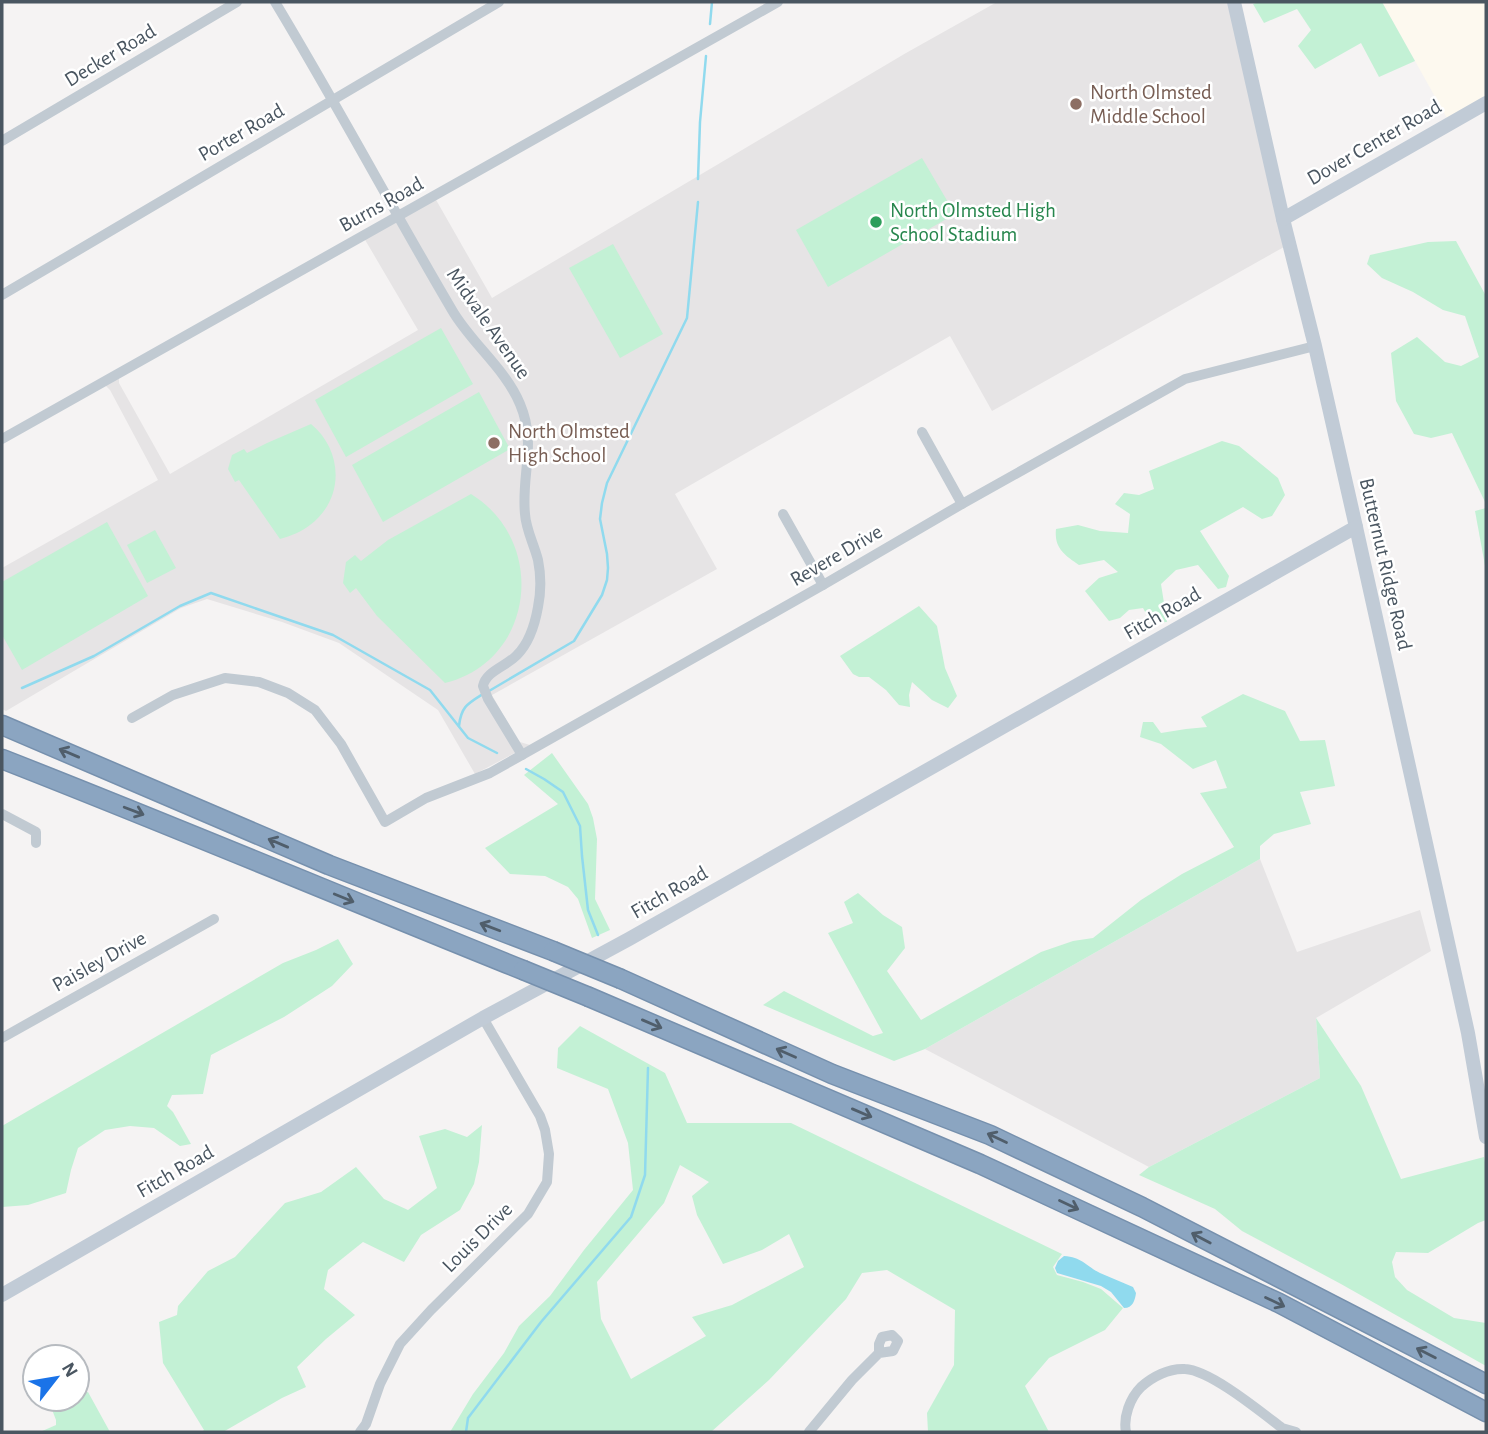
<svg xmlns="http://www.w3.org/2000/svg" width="1488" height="1434" viewBox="0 0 1488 1434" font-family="'Alegreya Sans',sans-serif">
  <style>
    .commercial { fill: #fdf9ef }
    .education { fill: #e6e4e5 }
    .green { fill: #c3f1d5; fill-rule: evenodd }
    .water { fill: #90daee }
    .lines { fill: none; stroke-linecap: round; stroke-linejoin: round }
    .stream { stroke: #90daee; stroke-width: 2.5 }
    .highway-casing { stroke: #7690ad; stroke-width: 21 }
    .street { stroke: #c1cad2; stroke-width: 10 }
    .secondary { stroke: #c1cbd6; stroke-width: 14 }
    .highway { stroke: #8ba5c1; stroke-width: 18 }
    .highway-bridge-casing { stroke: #7690ad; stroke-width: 21; stroke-linecap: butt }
    .highway-bridge { stroke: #8ba5c1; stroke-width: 18 }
    .oneway { stroke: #505e6b }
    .education-dot { fill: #8d6e63; stroke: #fff; stroke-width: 2.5 }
    .leisure-dot { fill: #2e9e5b; stroke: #fff; stroke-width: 2.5 }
    .labels { text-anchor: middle; stroke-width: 5; stroke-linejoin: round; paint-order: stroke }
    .street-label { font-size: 21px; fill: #4a5661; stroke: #fff }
    .education-label { font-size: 21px; fill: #785e54; stroke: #fff; text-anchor: start }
    .leisure-label { font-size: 21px; fill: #27864d; stroke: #fff; text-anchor: start }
  </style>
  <rect width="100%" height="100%" fill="#f5f3f3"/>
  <!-- commercial -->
  <path class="commercial" d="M1382,2H1486V98L1448,120Z"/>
  <!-- education -->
  <g class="education">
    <path d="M997,2H1228L1284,247L992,411L950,336L675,494L717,569L492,695L517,739L520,742L530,745L475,774L438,710L339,643L282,622L207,599L181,608L6,711L2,709V568L158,480L110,390L105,385L119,377V383L170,474L418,330L364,238L390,223H395L435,198L492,298L906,53Z"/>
    <path d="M1260,859L1297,952L1420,910L1431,951L1316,1018L1320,1078L1149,1167L925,1049Z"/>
  </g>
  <!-- green -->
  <g class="green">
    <path d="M1259,2H1382L1415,61L1379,77L1361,43L1315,69L1298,46L1311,30L1297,9L1264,23L1253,4Z"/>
    <path d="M922,158L955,214L828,287L796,230Z"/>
    <path d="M1456,241L1486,296V504L1452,433L1431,438L1414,434L1396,401L1391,353L1417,337L1445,362L1461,366L1479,357L1465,316L1443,310L1413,292L1382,278L1367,264L1370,255L1428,242Z"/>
    <path d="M613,244L663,334L620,358L569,268Z"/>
    <path d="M441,328L473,384L346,457L315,400Z"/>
    <path d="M479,392L510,449L383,522L352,465Z"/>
    <path d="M311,424C343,450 345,499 310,525C301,532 291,536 280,539L239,480L235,482L228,469L232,455L244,449L247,453L267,443Z"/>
    <path d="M1222,441L1239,446L1278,478L1285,495L1272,516L1262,519L1243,507L1200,531L1229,576L1226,587L1218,589L1198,565L1176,570L1161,584L1167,622L1151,623L1143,608L1129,610L1120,618L1109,621L1085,591L1099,578L1118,572L1104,560L1079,565C1064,555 1054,548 1056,529L1078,525L1100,531L1128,533L1130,514L1115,504L1124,493L1139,495L1154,489L1149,471Z"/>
    <path d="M471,494C548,541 535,661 445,683L377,616L356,588L350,593L343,583L346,562L355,555L361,561L388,540Z"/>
    <path d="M1486,508V571L1475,511Z"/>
    <path d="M107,522L148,596L22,670L2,635V582Z"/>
    <path d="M155,530L176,568L147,583L127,545Z"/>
    <path d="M919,606L937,626L945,668L957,696L948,708L932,700L912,682L909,695L910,707L899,705L886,690L869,677H859L853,674L840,656Z"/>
    <path d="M1243,694L1285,711L1300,741L1325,740L1335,786L1300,792L1311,824L1274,834L1260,846V859L925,1049L894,1061L763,1005L784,991L873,1036L883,1033L828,933L853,923L844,902L858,893L883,915L902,927L905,948L887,971L921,1020L1041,952L1073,941L1093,938L1141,900L1182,874L1234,847L1200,793L1227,788L1216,760L1193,769L1161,744L1140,737L1143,722H1153L1161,733L1186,729L1207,727L1201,717Z"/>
    <path d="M552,753L588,804L593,818L597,839L595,899L610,930L592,938L578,899L568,887L545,876L510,874L485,848L558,804L524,775Z"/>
    <path d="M338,939L353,964L332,986L284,1017L211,1055L203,1094L172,1095L167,1106L173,1112L191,1144L180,1146L154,1128L130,1126L105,1130L78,1148L71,1170L66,1193L28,1205L2,1207V1126L283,963L316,950Z"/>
    <path d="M1316,1018L1361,1086L1401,1179L1484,1157L1486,1168V1220L1478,1223L1428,1253L1396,1252L1392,1262L1395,1277L1407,1290L1454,1318L1486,1323V1366L1341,1284L1242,1231L1215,1209L1139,1175L1149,1167L1320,1078Z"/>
    <path d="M580,1026L665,1073L687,1123H791L1062,1254L1053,1267L1057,1275L1083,1282L1101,1289L1123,1308L1105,1330L1049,1358L1025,1386L1049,1432H928L927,1413L954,1365L955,1310L887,1270L862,1273L846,1299L769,1380L711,1432H450L473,1394L504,1353L519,1326L550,1296L584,1250L633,1190L628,1143L608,1089L557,1068L558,1048ZM680,1165L709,1182L692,1196L697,1215L723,1264L762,1250L789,1234L804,1267L732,1305L692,1317L706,1336L631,1379L601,1319L597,1282L664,1203Z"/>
    <path d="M482,1125L479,1162L474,1184L460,1210L421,1235L404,1262L363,1242L328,1270L324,1289L355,1315L326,1339L297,1367L306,1387L282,1398L223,1432H202L204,1430L163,1363L159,1322L177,1315L178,1306L208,1271L235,1257L285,1203L321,1192L356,1167L384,1199L408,1210L437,1188L419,1136L445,1129L467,1137Z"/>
    <path d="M88,1392L110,1432H40L56,1425V1420L48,1399H77V1394Z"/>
  </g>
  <!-- water -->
  <path class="water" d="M1064,1256C1082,1257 1086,1266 1100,1273C1111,1278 1122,1282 1133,1287L1136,1293C1135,1300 1133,1308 1124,1308L1111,1292L1101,1286L1057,1273L1055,1268L1058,1261Z"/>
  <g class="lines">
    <!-- stream -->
    <g class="stream">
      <path d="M710,24L712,2"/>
      <path d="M698,179L700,122L706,56"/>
      <path d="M22,688L94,656L180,606L211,593L333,635L430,690L468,738L497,753"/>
      <path d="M489,691L574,641L602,595L607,580L608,568L607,554L600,519L602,503L607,483L687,318L698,202"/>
      <path d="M459,726C461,707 467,704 483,694"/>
      <path d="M526,769L544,779L563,792L580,826L582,856L588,910L598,935"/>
      <path d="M466,1432L468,1418L541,1322L631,1217L645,1175L648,1068"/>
    </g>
    <defs>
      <g id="highway">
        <path d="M2,725L329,865L553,951"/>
        <path d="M2,759C176,827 349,900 523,970"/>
        <path d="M621,979L832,1074L990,1135L1142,1207L1486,1384"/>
        <path d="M589,997L980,1164L1279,1303L1486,1412"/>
      </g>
    </defs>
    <!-- highway casing -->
    <use href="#highway" class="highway-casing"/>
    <!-- street -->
    <g class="street">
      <path d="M275,2C336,103 392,208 452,310C471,343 505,368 520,404C537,444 521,475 525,514C526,530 534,544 538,560C541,575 541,592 538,607C535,624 529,643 517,655C507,666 486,671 483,686L488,699L522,755"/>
      <path d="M2,141L237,2"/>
      <path d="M2,295L499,2"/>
      <path d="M922,432L962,504"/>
      <path d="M2,439L778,2"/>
      <path d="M783,514L823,585"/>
      <path d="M132,718L173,695L225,678L259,682L288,693L315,710L341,744L385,822L426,798L490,773L823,585L962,504L1185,379L1315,346"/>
      <path d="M2,814L36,832V843"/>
      <path d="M2,1038L214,919"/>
      <path d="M360,1432L366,1424L380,1384L400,1344L431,1310L528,1214L547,1182L549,1154L545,1130L540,1116L483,1018"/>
      <path d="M809,1432L852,1380L879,1353L893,1351L898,1341L892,1335L882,1337L879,1344V1353"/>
      <path d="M1126,1432C1123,1417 1130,1398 1141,1387C1152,1377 1169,1368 1185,1369C1210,1370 1261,1412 1282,1428L1296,1432"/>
    </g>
    <!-- secondary -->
    <g class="secondary">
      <path d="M1234,2L1283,219L1315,346L1356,527L1468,1033L1486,1137"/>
      <path d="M1283,219L1486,103"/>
      <path d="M2,1295L483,1018L629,939L1356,527"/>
    </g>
    <!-- highway -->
    <use href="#highway" class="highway"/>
    <defs>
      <g id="highway-bridge">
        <path d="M553,951L621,979"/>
        <path d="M523,970L589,997"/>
      </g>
    </defs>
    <!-- highway-bridge casing -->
    <use href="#highway-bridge" class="highway-bridge-casing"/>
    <!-- highway-bridge -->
    <use href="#highway-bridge" class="highway-bridge"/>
  </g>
  <!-- one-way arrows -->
  <defs><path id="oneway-shaft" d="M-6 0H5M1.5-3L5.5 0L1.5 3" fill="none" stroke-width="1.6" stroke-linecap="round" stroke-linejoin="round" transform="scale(1.75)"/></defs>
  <g class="oneway">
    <use href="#oneway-shaft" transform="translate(69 753) rotate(-157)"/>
    <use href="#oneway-shaft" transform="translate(134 811) rotate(21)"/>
    <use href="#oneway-shaft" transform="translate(278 843) rotate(-157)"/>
    <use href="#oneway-shaft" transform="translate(344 898) rotate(22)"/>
    <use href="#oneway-shaft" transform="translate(490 927) rotate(-159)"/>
    <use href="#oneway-shaft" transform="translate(652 1024) rotate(23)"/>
    <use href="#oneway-shaft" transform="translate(786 1053) rotate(-156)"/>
    <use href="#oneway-shaft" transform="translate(862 1113) rotate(23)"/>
    <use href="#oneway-shaft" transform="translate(997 1138) rotate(-155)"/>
    <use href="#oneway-shaft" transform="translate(1069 1205) rotate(25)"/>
    <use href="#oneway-shaft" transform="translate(1201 1238) rotate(-152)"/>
    <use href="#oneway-shaft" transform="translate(1275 1302) rotate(26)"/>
    <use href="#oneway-shaft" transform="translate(1426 1353) rotate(-153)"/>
  </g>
  <!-- markers -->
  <g class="education-dot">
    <circle cx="1076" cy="104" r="7"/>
    <circle cx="494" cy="443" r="7"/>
  </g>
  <circle class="leisure-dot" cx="876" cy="222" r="7"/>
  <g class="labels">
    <!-- street labels -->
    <g class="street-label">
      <text transform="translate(110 55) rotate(-31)" y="7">Decker Road</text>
      <text transform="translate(241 132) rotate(-30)" y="7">Porter Road</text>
      <text transform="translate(1374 142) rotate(-30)" y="7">Dover Center Road</text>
      <text transform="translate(381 204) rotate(-29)" y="7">Burns Road</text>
      <text transform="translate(489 323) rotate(55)" y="7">Midvale Avenue</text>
      <text transform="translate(836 555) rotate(-30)" y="7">Revere Drive</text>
      <text transform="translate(1386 564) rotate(77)" y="7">Butternut Ridge Road</text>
      <text transform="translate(1162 613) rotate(-30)" y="7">Fitch Road</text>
      <text transform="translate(669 892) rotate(-30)" y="7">Fitch Road</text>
      <text transform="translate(99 961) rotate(-29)" y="7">Paisley Drive</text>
      <text transform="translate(175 1171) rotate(-30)" y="7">Fitch Road</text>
      <text transform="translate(477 1237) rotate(-45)" y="7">Louis Drive</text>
    </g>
    <!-- education labels -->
    <g class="education-label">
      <text x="1090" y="99">North Olmsted<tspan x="1090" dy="24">Middle School</tspan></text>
      <text x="508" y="438">North Olmsted<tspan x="508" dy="24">High School</tspan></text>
    </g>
    <!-- leisure labels -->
    <g class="leisure-label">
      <text x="890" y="217">North Olmsted High<tspan x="890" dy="24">School Stadium</tspan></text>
    </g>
  </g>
  <!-- border -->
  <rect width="1488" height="1434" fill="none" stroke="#4a5661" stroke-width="7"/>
  <!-- north arrow -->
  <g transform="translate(56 1378) rotate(59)"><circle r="33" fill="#ffffff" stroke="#b7bbc0" stroke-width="2"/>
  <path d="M0-5L12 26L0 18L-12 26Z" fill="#1a73e8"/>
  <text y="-10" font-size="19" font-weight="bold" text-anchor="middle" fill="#4a5661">N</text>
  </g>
</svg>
